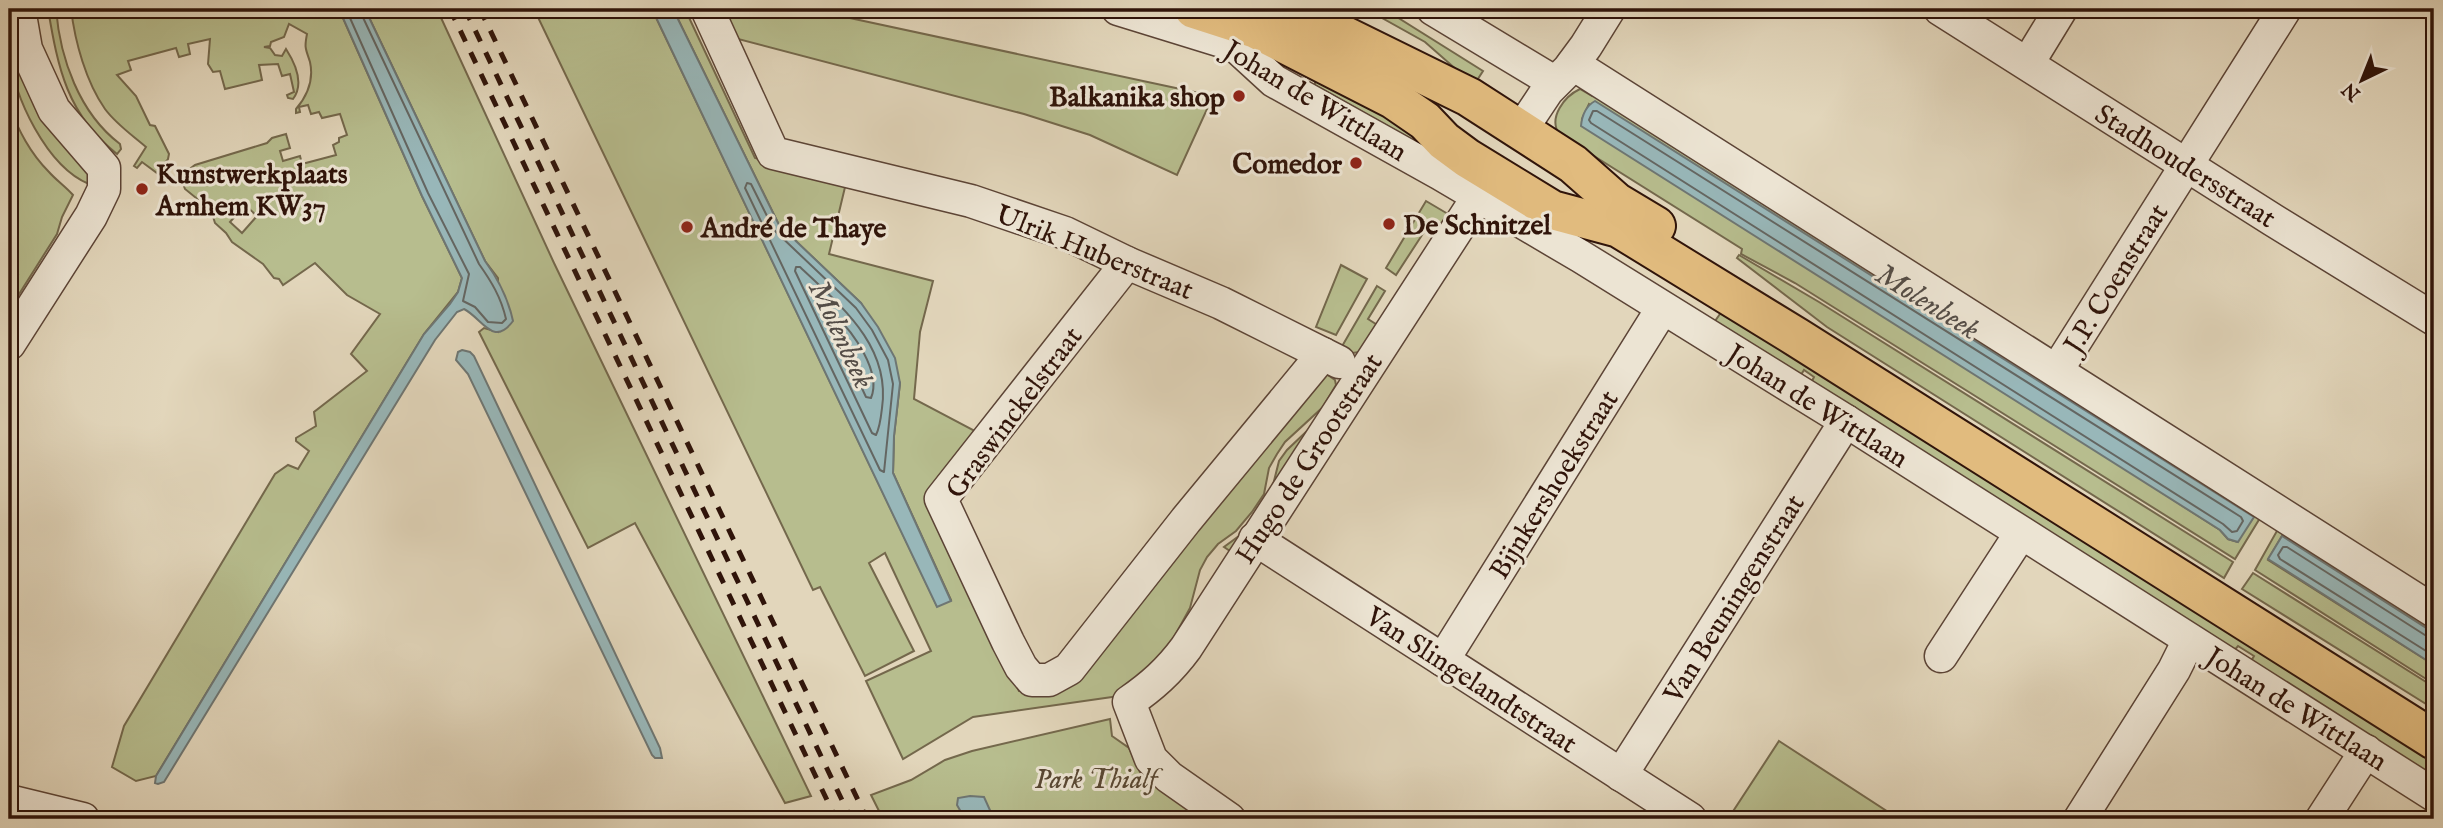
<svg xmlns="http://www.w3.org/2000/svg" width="2443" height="828" viewBox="0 0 2443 828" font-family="'IM FELL English',serif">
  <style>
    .green { fill: #b7bd8e; stroke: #74684c; stroke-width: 2; fill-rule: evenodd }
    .water { fill: #98b7b9; stroke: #6e7673; stroke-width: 2 }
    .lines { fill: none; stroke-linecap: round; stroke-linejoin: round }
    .shore { stroke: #646662; stroke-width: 2 }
    .minor-casing { stroke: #5c4436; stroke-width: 35 }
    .major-casing { stroke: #30140a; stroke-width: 42 }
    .minor { stroke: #ece4d3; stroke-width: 32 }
    .major { stroke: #e1bb7e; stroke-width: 38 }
    .rail { stroke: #30140a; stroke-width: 5; stroke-dasharray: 12 12; stroke-linecap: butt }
    .poi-dot { fill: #8f2418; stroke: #ece4d3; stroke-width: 2.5 }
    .labels { text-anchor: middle; stroke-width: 6; stroke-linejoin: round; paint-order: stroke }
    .poi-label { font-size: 28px; font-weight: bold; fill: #30140a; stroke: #ece4d3; text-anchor: start }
    .street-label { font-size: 28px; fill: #30140a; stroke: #ece4d3 }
    .park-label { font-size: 28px; font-style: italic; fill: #584732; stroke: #ece4d3 }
    .water-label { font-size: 30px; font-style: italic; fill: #544d47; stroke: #ece4d3 }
  </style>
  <rect width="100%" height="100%" fill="#e2d6bb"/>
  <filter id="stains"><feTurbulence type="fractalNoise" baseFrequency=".00286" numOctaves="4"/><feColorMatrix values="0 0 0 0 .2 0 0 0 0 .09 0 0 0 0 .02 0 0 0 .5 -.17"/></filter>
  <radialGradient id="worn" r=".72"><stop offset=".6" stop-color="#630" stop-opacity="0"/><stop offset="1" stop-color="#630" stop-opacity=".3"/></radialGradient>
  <!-- green -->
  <g class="green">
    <path d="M9,9L88,171L89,184C47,167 13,96 9,53C8,38 9,23 9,9Z"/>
    <path d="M48,9H56C60,58 79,113 120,144L121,149L117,154C67,115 58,68 48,9Z"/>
    <path d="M71,9H339L422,196L462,278L458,292L424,334L156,776L136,781L112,767L124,726L275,474L288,465L298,469L309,451L296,441V438L316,426L314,412L367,371L351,354L380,314L347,295L315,263L283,285L279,279L274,278L263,264L232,242L226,233L215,223L211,210L185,189L182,181L183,174L195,165L267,143L272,138L286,134L290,148L280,151L283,161L300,156L302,164L336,155L333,145L339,142V138L347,135L340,114L322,118L319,112L311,114L308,105L299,107L300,112L296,113V109C307,96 314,80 310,62C306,49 304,49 307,34L289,24L284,37L271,42L270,46L264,47L270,48L275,55L282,56L286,49C295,63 305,83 293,99L288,98L287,95L294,92L290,74L282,76L278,64L259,65L262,80L225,89L220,71L213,72L208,64L210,39L188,44L190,54L179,57L176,48L128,61L131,70L117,75L136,96L150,125L155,126L169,154L168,159L157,173L142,162L137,168L134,166L146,147C132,135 116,124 105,109C86,82 75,42 71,9ZM245,205L257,216L242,233L230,222Z"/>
    <path d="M365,9H437L554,263L811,796L785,803L635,523L588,548L479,332L484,328L498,332V278L485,261Z"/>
    <path d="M534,9H652L937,606L951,600L893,473L894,436L900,383L861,303L779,225L673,9H685L755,158L846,183L829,254L933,281L920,332L914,399L975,431L927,494L1019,691L1072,684L1325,373L1335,380L1336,385L1323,407L1285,442L1277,454L1269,468L1264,494L1252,512L1236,531L1218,544L1207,557L1200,570L1190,608L1151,679L1119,696L973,717L903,759L866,681L931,651L885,553L869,563L914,651L865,676L820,587L813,590Z"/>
    <path d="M724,9H808L1213,96L1177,175L1090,135L1024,114L738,39Z"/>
    <path d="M1366,9H1384L1483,71L1474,85L1425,42Z"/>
    <path d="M1315,80L1359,89L1432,151L1315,85Z"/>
    <path d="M1598,88L2260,518L2235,559L1795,283L1741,254L1742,249L1559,134C1548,117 1565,96 1580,89L1592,96ZM1589,104L2238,542L2228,539L2220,530L1582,119Z"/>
    <path d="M9,106C19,131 30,153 49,172C56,180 66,187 73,195L62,217L57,234L9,310V291L18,275L9,269V170L11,169L9,156Z"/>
    <path d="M1426,201L1453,217L1438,240L1424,232L1396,275L1386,268Z"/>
    <path d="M1739,255L1819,302L2233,562L2224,578L1827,327L1737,258Z"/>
    <path d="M1341,265L1367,279L1336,335L1316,327Z"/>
    <path d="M1377,286L1385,291L1368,319L1382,328L1360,352L1352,353L1341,348Z"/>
    <path d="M1722,311L2434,748V780L2250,663L2254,656L2238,646L2233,652L1810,385L1814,377L1804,370L1799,378L1713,324Z"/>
    <path d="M1328,411L1236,555L1224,547L1243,533L1272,489L1279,461L1287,450Z"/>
    <path d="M2278,529L2434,617V633L2282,536L2268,560L2434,665V684L2255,570Z"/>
    <path d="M2253,573L2434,687V709L2242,589Z"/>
    <path d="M1110,719L1112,736L1129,748L1141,774L1191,811L1189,815L1201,819H883L871,795L911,780L945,760L972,751Z"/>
    <path d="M1779,741L1899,819H1728Z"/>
  </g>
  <!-- water -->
  <g class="water">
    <path d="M339,9H365L485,261C499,280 508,298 513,321C493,348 482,318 464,309L457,312L435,340L164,782L158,784L155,783L156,776L424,334L450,304L458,292L462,278L422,196Z"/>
    <path d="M652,9H673L779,225L861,303L878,327L895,358L900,383L894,436L893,473L951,601L937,607Z"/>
    <path d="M1595,101L2254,517L2238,542L2228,539L2220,530L1581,126C1582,115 1586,106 1595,101Z"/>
    <path d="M462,350L470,352L474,356L660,748L662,758H655L652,755L468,374L456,360L458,352Z"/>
    <path d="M2282,536L2434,633V665L2268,559Z"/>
    <path d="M970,796L984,797L994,819H965L957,805L958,798Z"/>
  </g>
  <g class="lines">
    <!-- shore -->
    <g class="shore">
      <path d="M346,9L428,193L469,274L463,301L475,307L488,322L502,323L506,319C501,297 491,281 479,264L359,9"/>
      <path d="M1593,111H1597L2241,517L2243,521L2237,531L2232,532L2223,524L1591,123L1589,120Z"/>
      <path d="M747,183L751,184L774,230L856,308L872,330L888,360L893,384L884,472L880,470L745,188Z"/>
      <path d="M796,267H800C841,306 891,346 882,408C881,417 880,427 876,435L872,433L795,271Z"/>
      <path d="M830,314H834C853,332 882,372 871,398L866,397L829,318Z"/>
      <path d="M2434,638L2428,637L2287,547H2283L2278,555L2280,559L2434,656"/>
    </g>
    <defs>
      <g id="minor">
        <path d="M707,9L773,153L971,201L1065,233L1127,263L1221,303L1339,362"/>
        <path d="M1118,9L1225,42L1238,48L1274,81L1439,173L1580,256L1846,421L2434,795"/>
        <path d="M1433,9L1554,82"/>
        <path d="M1940,9L2273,220L2434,319"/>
        <path d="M2028,63L2061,9"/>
        <path d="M1573,64L2434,611"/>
        <path d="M1521,130L1547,91L1569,69L1586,46L1609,9"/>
        <path d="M1127,263L941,499L1008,642L1021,667L1032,680H1049L1069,669L1186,520L1323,354"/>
        <path d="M9,344L91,216L104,189V168L54,110L26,49L19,9"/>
        <path d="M2057,370L2285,9"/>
        <path d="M1255,539L1690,819"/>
        <path d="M1941,656L2021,533"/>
        <path d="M1443,660L1662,309"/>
        <path d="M1621,775L1846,421"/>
        <path d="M9,801L83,819"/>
        <path d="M1229,819L1169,777L1151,759L1129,702C1152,686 1169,671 1186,648L1489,180"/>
        <path d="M2080,819L2174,670L2189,640"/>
        <path d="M2322,819L2366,751"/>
      </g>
      <g id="major">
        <path d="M1194,9L1256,29L1393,99L1425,121L1444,141L1467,158L1552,210L1619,228L1798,338L2434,740"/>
        <path d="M1290,9L1469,97L1573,164L1616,202L1656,226"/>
      </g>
    </defs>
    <!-- minor casing -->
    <use href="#minor" class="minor-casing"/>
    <!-- major casing -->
    <use href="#major" class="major-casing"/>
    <!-- minor -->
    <use href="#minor" class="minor"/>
    <!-- major -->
    <use href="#major" class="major"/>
    <!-- rail -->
    <g class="rail">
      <path d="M450,9L836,819"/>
      <path d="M465,9L851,819"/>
      <path d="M480,9L867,819"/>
    </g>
  </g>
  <!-- markers -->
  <g class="poi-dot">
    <circle cx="1239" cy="96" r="7"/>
    <circle cx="1356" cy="163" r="7"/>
    <circle cx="142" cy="189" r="7"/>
    <circle cx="1389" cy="224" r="7"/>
    <circle cx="687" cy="227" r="7"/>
  </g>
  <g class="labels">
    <!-- poi labels -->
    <g class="poi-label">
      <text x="1225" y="106" text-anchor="end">Balkanika shop</text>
      <text x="1342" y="173" text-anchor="end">Comedor</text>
      <text x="156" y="183">Kunstwerkplaats<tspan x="156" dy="32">Arnhem KW37</tspan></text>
      <text x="1403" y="234">De Schnitzel</text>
      <text x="701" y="237">André de Thaye</text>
    </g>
    <!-- street labels -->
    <g class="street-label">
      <text transform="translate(1316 100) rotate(31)" y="10">Johan de Wittlaan</text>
      <text transform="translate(2186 165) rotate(32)" y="10">Stadhoudersstraat</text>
      <text transform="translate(1095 251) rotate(22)" y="10">Ulrik Huberstraat</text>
      <text transform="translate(2115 278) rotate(-58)" y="10">J.P. Coenstraat</text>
      <text transform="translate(1818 405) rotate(32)" y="10">Johan de Wittlaan</text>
      <text transform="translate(1013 412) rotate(-53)" y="10">Graswinckelstraat</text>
      <text transform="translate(1308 458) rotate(-57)" y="10">Hugo de Grootstraat</text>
      <text transform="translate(1553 484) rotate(-58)" y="10">Bijnkershoekstraat</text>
      <text transform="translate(1733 598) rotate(-58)" y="10">Van Beuningenstraat</text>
      <text transform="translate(1472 679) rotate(33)" y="10">Van Slingelandtstraat</text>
      <text transform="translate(2297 708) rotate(32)" y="10">Johan de Wittlaan</text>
    </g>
    <!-- park labels -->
    <g class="park-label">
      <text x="1096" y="788">Park Thialf</text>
    </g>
    <!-- water labels -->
    <g class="water-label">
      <text transform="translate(1928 301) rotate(32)" y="10">Molenbeek</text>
      <text transform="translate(842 334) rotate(65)" y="10">Molenbeek</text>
    </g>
  </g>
  <!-- margin -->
  <rect width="2443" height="828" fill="none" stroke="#e2d6bb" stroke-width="35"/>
  <rect x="10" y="10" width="2422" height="807" fill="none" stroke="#30140a" stroke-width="3.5"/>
  <rect x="18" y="18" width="2408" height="793" fill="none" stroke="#30140a" stroke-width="2"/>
  <!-- north arrow -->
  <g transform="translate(2362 80) rotate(223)" stroke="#ece4d3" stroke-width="5" paint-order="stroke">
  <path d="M0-5L12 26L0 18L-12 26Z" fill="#30140a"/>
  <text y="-10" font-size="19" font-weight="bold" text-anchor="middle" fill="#30140a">N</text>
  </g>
  <rect width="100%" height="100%" filter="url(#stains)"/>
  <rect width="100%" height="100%" fill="url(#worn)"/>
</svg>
